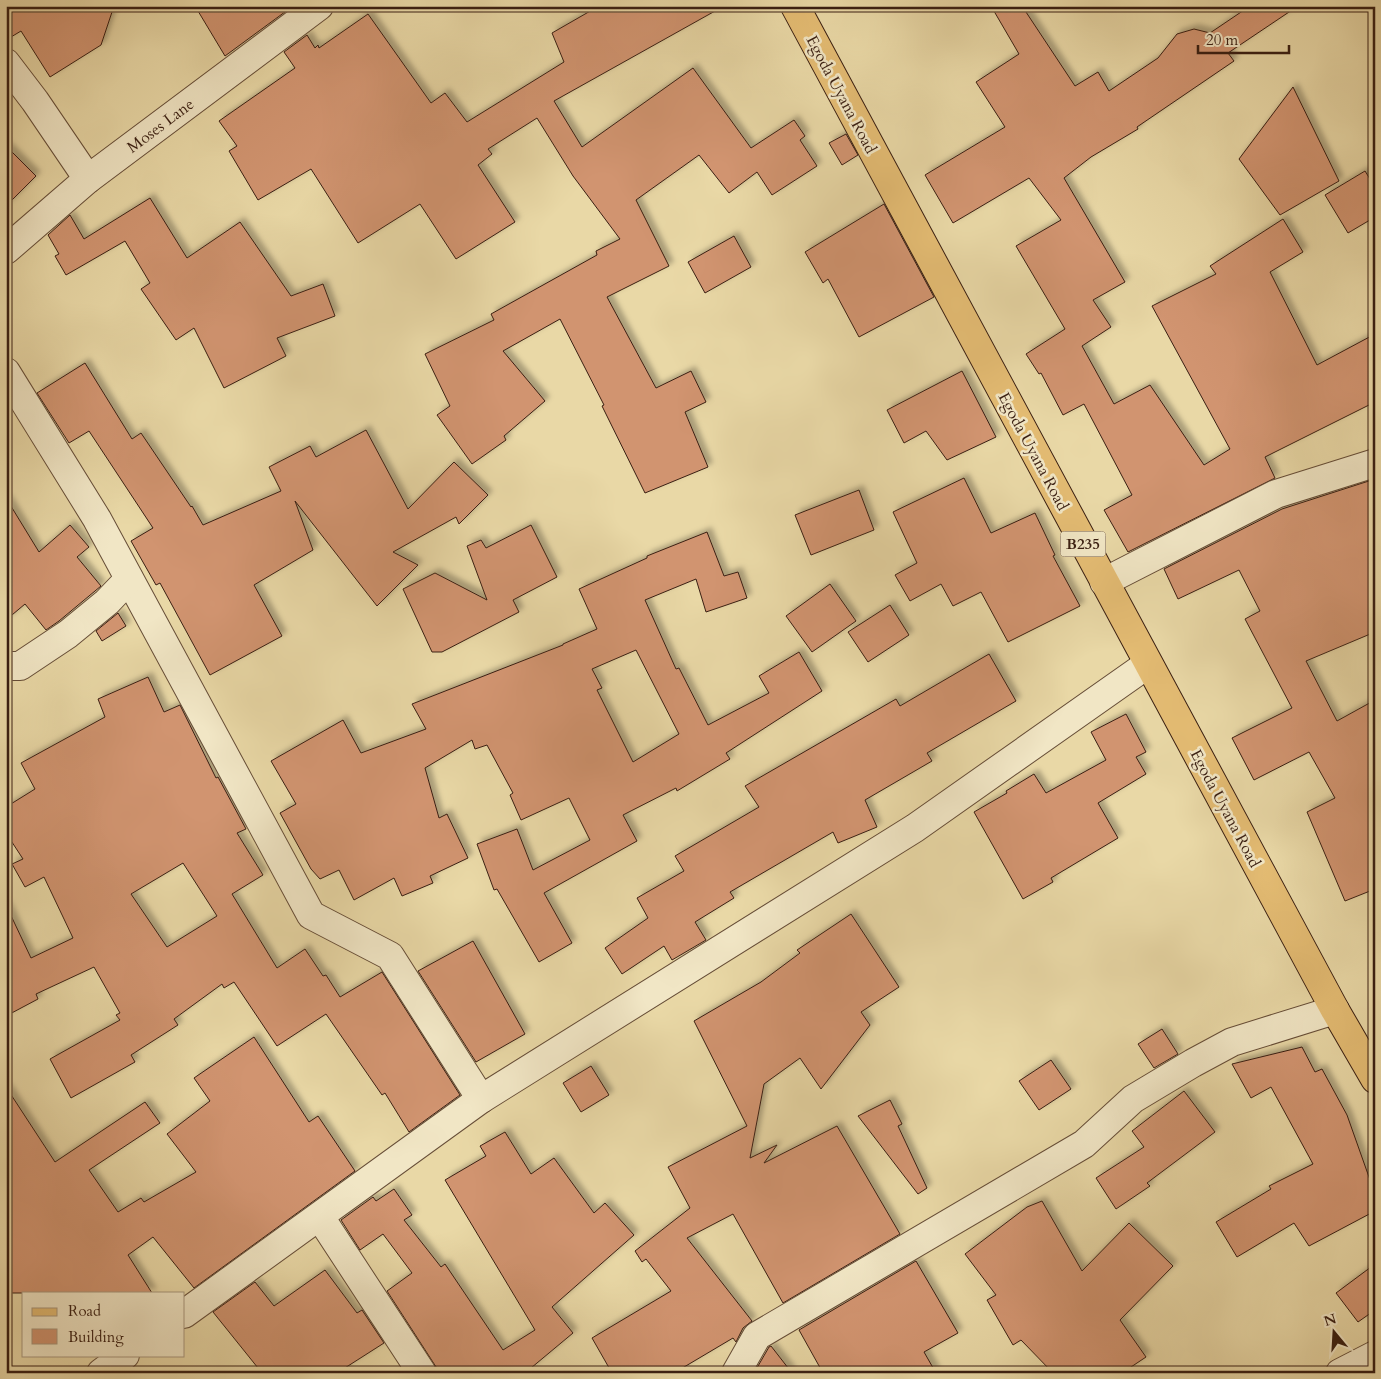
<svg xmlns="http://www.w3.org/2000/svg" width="1381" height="1379" viewBox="0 0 1381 1379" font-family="Cardo,serif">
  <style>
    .building { fill: #d19470; stroke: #3a1f12; fill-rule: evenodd; filter: url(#shadow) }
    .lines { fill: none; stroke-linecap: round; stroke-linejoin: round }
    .street-casing { stroke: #664d37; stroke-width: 30 }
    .primary-casing { stroke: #3a1f12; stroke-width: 30 }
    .street { stroke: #f1e6c5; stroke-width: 28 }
    .primary { stroke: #e4bc73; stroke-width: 28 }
    .labels { text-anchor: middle; stroke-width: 5; stroke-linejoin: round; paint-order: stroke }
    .shield { fill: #f1e6c5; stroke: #715b48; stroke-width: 1 }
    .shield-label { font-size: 15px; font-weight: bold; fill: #3a1f12 }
    .street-label { font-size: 16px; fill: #3a1f12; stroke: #f1e6c5 }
  </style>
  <defs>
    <filter id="shadow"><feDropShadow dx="4.5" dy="-4.5" stdDeviation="2.5" flood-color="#0004"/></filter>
  </defs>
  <rect width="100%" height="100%" fill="#e9d8a6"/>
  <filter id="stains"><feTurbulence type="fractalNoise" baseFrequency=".004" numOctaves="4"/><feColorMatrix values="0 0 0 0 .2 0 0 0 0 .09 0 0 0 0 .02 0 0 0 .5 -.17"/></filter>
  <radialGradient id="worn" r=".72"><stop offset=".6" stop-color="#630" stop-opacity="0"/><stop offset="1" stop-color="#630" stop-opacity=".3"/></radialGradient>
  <!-- building -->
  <g class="building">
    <path d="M6,6H114L101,45L50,77L21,31L6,40Z"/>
    <path d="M195,6H293L225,56Z"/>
    <path d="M599,6H724L554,101L582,147L693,68L751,148L794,120L805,136L800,140L817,166L772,195L757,172L729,193L699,155L636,200L669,266L607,297L656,388L691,371L706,402L685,412L708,467L645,493L602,406L604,405L560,319L503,351L545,401L504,436L506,440L472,464L437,415L450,406L425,354L494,320L491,314L597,255L596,251L620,239L573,176L537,118L488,149L492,154L478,165L515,222L456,259L420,204L358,243L311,169L258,200L229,151L237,146L219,121L295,68L284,52L307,35L315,48L318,45L319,48L368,14L431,103L445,93L467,122L564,62L552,33Z"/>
    <path d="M991,6H1022L1075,86L1098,72L1109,91L1158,58L1177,34L1194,29L1210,33L1250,6H1298L1228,53L1234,61L1137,127L1138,129L1091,157L1064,178L1125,282L1093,300L1111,327L1082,346L1114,404L1150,385L1204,465L1230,449L1152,306L1216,274L1210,266L1283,219L1303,252L1270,272L1317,365L1375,334V402L1265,457L1275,478L1128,552L1104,510L1132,495L1084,404L1063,415L1041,373L1039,374L1026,354L1065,329L1016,246L1061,220L1029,178L953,223L925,175L1005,127L976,82L1019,54Z"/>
    <path d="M1293,87L1339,181L1280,215L1239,159Z"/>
    <path d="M846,134L858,155L842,165L829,143Z"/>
    <path d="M6,146L36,176L6,206Z"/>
    <path d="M1365,171L1375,187V217L1348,233L1325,195Z"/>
    <path d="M150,198L187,258L240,222L291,296L323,284L335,316L277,338L286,356L224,388L194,328L176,340L141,289L150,283L125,241L66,275L55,256L59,254L48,235L70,215L84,239Z"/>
    <path d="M884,204L934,297L859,337L828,279L823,283L805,252Z"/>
    <path d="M734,236L751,267L705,293L688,262Z"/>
    <path d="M85,363L132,439L141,433L191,507L192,506L203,525L281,491L269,467L310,446L316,457L366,430L408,509L454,462L488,495L459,524L456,517L393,552L418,565L377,606L295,501L313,550L254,585L282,636L210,675L160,583L156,585L131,541L153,528L89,431L69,443L37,393Z"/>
    <path d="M962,371L996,437L947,460L926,431L904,443L887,410Z"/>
    <path d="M964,478L991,533L1035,513L1055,555L1053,556L1080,606L1008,642L981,592L953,606L941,584L910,601L895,575L917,563L893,512Z"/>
    <path d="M1375,479V632L1306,661L1337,721L1375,700V889L1345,901L1307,812L1335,798L1309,752L1254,780L1232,738L1292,708L1245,619L1260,611L1239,570L1178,599L1164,569L1282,509Z"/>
    <path d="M859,490L874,530L811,555L795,515Z"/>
    <path d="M6,498L39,552L70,525L89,547L77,557L101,586L59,621L46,630L25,604L6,620Z"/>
    <path d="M531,525L557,577L513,600L519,612L442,652H432L403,589L435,573L487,600L467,546L481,540L486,548Z"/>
    <path d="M707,532L724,576L738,572L747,598L706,612L696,579L645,600L676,669L679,668L708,725L769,693L759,676L799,652L822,691L726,753L730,759L677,791L676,788L623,815L637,841L544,893L572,943L539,962L497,889L494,890L477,844L517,829L533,870L590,840L569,798L521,820L510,795L513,793L487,745L475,749L472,740L425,768L439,818L447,814L468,858L430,876L433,883L402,896L394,878L354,900L339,870L320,879L311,869L280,813L296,804L271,761L343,720L361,753L426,729L412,704L563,645V644L597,629L579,589L647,558V556ZM636,650L679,734L633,762L597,690L602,688L592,669Z"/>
    <path d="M830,584L856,621L812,652L786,616Z"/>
    <path d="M890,605L909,635L868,662L848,632Z"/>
    <path d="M118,613L126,626L102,641L96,631Z"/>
    <path d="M989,654L1016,701L927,753L932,761L865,800L877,827L838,843L833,832L730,892L734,898L695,922L706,940L672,960L664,946L622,974L605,948L648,918L637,898L684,871L675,856L759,807L745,786L896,699L900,706Z"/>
    <path d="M148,677L164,712L180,705L216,778L218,777L246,829L237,833L263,875L232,894L277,968L305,949L323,976L326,975L340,997L382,972L460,1095L409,1132L385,1093L382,1095L326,1014L277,1046L234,982L224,988L222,984L174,1019L178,1025L131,1055L135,1062L71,1098L50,1059L120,1020L116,1015L120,1013L94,967L36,994L38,999L6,1016V905L31,958L73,938L44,877L25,887L12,864L23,859L6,833V807L35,789L21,763L105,717L98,699ZM183,863L217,916L167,947L131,894Z"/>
    <path d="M1126,714L1146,752L1136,757L1146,774L1098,803L1118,838L1051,878L1053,882L1023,899L974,812L1007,793L1006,791L1034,774L1046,793L1106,760L1091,732Z"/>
    <path d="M851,914L899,987L861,1012L870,1025L821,1089L800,1058L764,1084L750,1158L777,1145L764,1163L837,1126L900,1234L783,1303L733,1214L687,1238L752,1321L743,1328L736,1342L733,1338L674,1373H612L592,1338L671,1291L646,1259L642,1262L635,1251L690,1208L668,1167L747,1126L694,1021L761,982L800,953L797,950Z"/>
    <path d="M473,941L525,1034L476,1062L418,971Z"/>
    <path d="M1162,1029L1178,1054L1154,1068L1138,1044Z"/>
    <path d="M254,1037L309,1122L318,1116L355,1171L194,1288L153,1237L128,1255L152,1293H6V1087L55,1162L145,1102L160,1123L89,1170L118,1212L141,1198L144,1202L196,1172L167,1134L210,1101L194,1078Z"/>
    <path d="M1302,1047L1315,1072L1322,1069L1347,1115L1375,1194V1211L1309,1246L1294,1223L1237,1257L1216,1222L1271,1189L1269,1186L1313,1164L1271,1087L1251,1098L1232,1064Z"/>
    <path d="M1051,1060L1071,1089L1039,1110L1019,1081Z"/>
    <path d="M591,1066L609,1095L581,1112L563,1083Z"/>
    <path d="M1184,1091L1215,1132L1147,1183L1150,1186L1116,1209L1096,1178L1144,1147L1132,1131Z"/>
    <path d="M890,1100L902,1124L898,1126L927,1188L918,1194L858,1116Z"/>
    <path d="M505,1132L531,1174L554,1158L594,1213L605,1203L634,1235L552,1307L573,1333L525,1373H440L387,1291L412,1273L383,1234L360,1250L341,1220L373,1197L376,1201L394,1189L412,1215L404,1220L441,1267L445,1264L503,1350L535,1330L445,1180L486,1156L480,1146Z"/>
    <path d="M1042,1201L1082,1271L1129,1223L1173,1266L1120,1320L1146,1357L1122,1373H1053L1021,1340L1013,1345L987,1300L996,1295L965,1254L1027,1207Z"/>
    <path d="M916,1261L958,1333L924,1352L936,1373H823L799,1330Z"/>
    <path d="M1375,1264V1310L1358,1322L1336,1293Z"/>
    <path d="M325,1270L357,1313L362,1310L384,1343L337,1373H262L213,1312L255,1282L274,1306Z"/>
    <path d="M771,1346L792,1373H754L769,1347Z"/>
  </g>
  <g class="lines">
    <defs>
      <g id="street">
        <path d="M6,63L35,101L88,179"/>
        <path d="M6,250L88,179L319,6"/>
        <path d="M6,372L97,519L311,915L390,956L481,1099"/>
        <path d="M1104,582L1276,494L1375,463"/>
        <path d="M6,666H20L68,634L107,602L129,579"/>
        <path d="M320,1217L422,1373"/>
        <path d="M184,1314L481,1099L915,828L1148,664"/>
        <path d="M101,1373L125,1355"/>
        <path d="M736,1373L757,1336L1084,1144L1133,1099L1193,1063L1232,1042L1335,1010"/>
        <path d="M1340,1373L1375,1355"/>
      </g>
      <path id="primary" d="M795,6L1335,1010L1375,1079"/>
    </defs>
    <!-- street casing -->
    <use href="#street" class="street-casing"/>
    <!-- primary casing -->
    <use href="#primary" class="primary-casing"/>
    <!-- street -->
    <use href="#street" class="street"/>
    <!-- primary -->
    <use href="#primary" class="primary"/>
  </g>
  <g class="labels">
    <!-- shield labels -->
    <rect class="shield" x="1060.5" y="531.5" width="45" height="25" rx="4"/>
    <g class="shield-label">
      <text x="1083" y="549">B235</text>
    </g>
    <!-- street labels -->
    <g class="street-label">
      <text transform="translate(842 94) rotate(62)" y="6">Egoda Uyana Road</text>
      <text transform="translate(160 125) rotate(-37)" y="6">Moses Lane</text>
      <text transform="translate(1034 451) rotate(62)" y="6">Egoda Uyana Road</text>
      <text transform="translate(1226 808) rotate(62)" y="6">Egoda Uyana Road</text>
    </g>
  </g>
  <!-- margin -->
  <rect width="1381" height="1379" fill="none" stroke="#e9d8a6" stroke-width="25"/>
  <rect x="8" y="8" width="1366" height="1364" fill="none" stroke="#3a1f12" stroke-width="2.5"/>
  <rect x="12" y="12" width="1356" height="1354" fill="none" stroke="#3a1f12"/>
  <!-- legend -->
  <rect x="22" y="1292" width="162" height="65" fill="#f1e6c5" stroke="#a8967d"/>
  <rect x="32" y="1308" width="25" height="8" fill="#e4bc73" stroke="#a8967d"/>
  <text x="68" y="1316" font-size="15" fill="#3a1f12">Road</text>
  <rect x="32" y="1329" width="25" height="15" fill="#d19470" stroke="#a8967d"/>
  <text x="68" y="1342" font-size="15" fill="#3a1f12">Building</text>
  <!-- north arrow -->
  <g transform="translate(1334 1332) rotate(342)" stroke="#f1e6c5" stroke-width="4" paint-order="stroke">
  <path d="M0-4L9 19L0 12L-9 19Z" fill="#3a1f12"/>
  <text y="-8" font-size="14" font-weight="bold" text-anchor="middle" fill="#3a1f12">N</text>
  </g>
  <!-- scale -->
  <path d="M1198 45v8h91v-8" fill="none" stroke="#3a1f12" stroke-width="2.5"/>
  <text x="1206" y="45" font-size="15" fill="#3a1f12" stroke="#f1e6c5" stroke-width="4" paint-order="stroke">20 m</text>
  <rect width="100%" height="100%" filter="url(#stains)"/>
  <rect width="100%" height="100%" fill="url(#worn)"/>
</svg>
